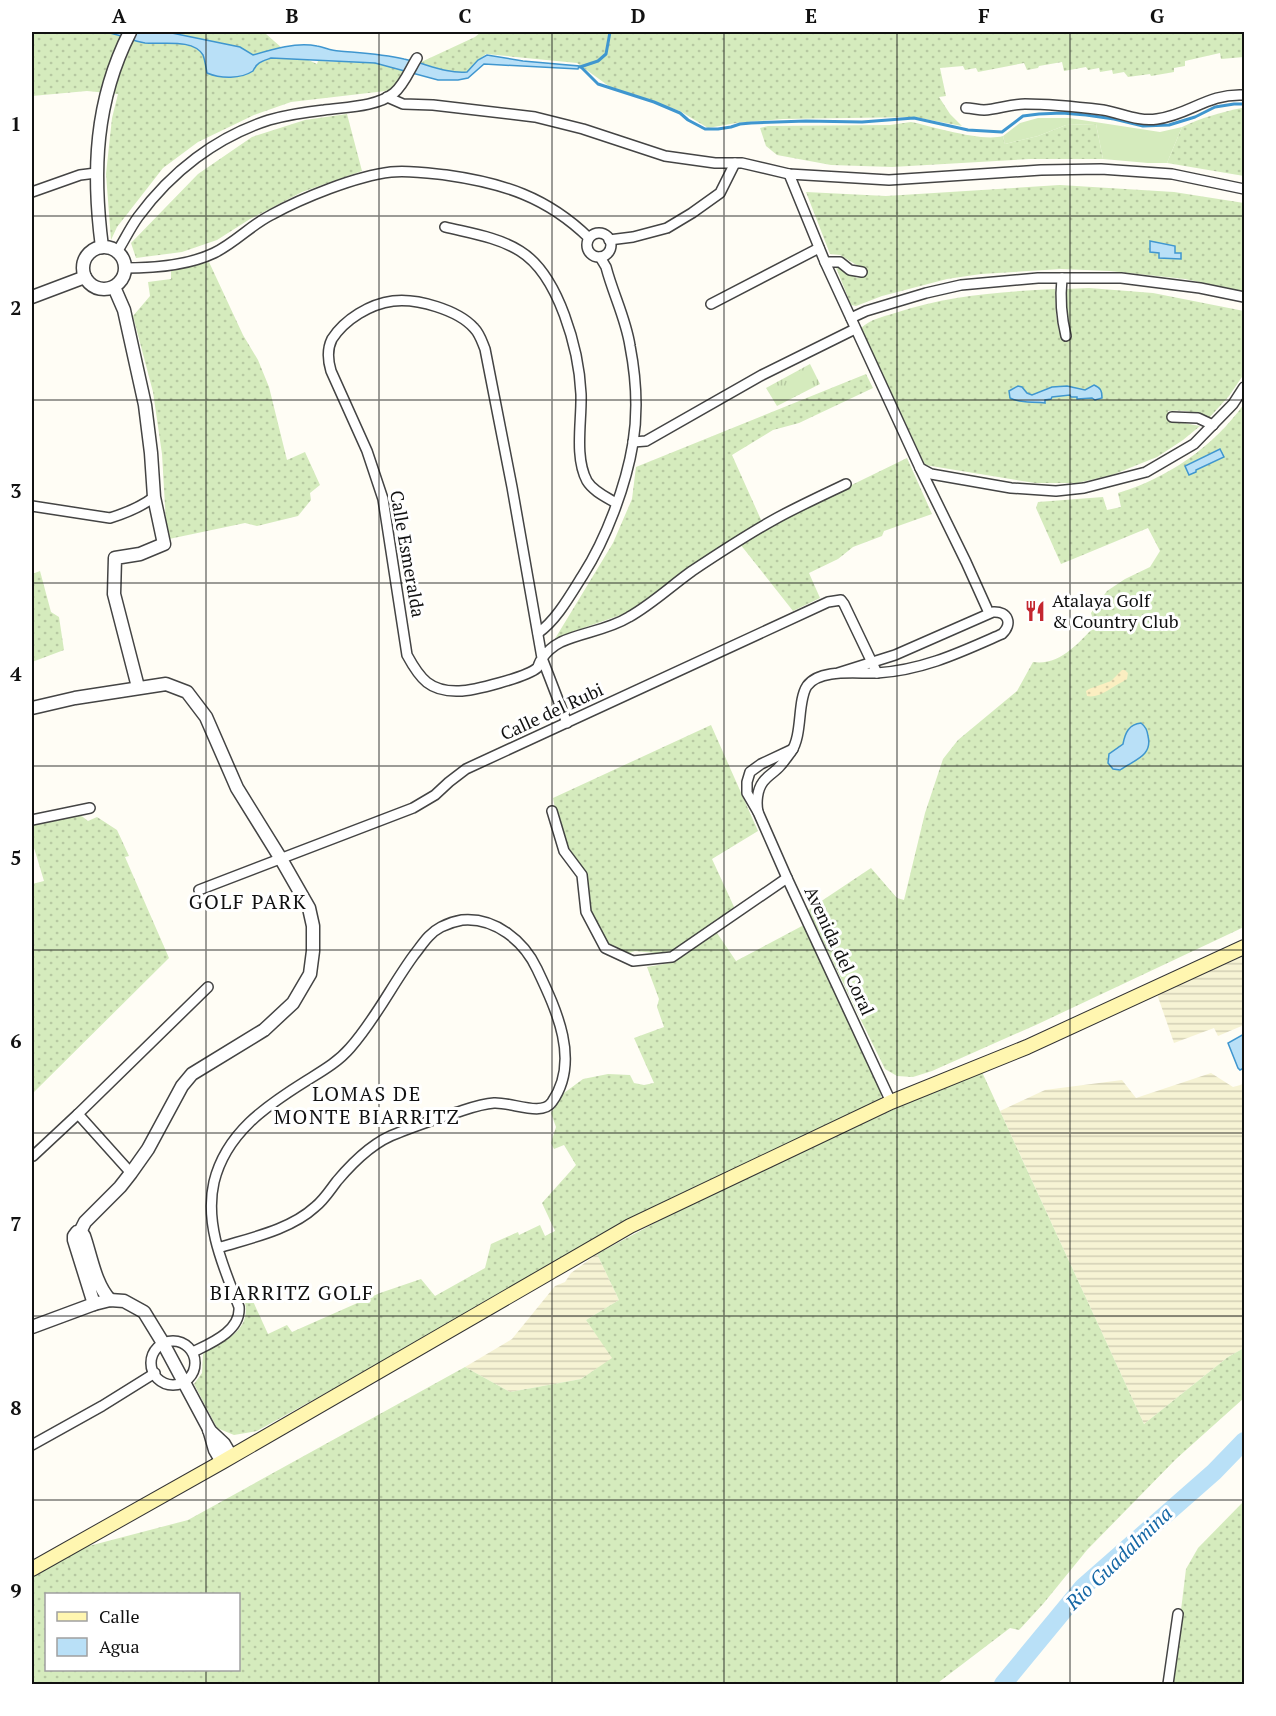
<svg xmlns="http://www.w3.org/2000/svg" width="1276" height="1716" viewBox="0 0 1276 1716" font-family="'PT Serif',serif">
  <style>
    .farmland { fill: url(#farmland-rules) }
    .grass { fill: url(#grass-dots); fill-rule: evenodd }
    .sand { fill: url(#sand-dots) }
    .park { fill: url(#park-tufts) }
    .garden { fill: #d5ebbd }
    .water { fill: #b9e0f7; stroke: #3f96cf; stroke-width: 1.5 }
    .lines { fill: none; stroke-linecap: round; stroke-linejoin: round }
    .stream { stroke: #3f96cf; stroke-width: 3 }
    .river { stroke: #b9e0f7; stroke-width: 18 }
    .minor-casing { stroke: #444; stroke-width: 12 }
    .tertiary-casing { stroke: #444; stroke-width: 15 }
    .secondary-casing { stroke: #333; stroke-width: 16 }
    .minor { stroke: #fff; stroke-width: 9 }
    .tertiary { stroke: #fff; stroke-width: 12 }
    .secondary { stroke: #fff6b0; stroke-width: 14 }
    .grid { fill: none; stroke: #111; stroke-width: 1.5; stroke-opacity: 0.55 }
    .labels { text-anchor: middle; stroke-width: 6; stroke-linejoin: round; paint-order: stroke }
    .street-label { font-size: 18px; fill: #111; stroke: #fff }
    .poi-label { font-size: 18px; fill: #111; stroke: #fff; text-anchor: start }
    .neighbourhood-label { font-size: 20px; letter-spacing: 1.5px; fill: #111; stroke: #fff }
    .water-label { font-size: 20px; font-style: italic; fill: #1768a6; stroke: #fff }
    .neatline { fill: none; stroke: #111; stroke-width: 2 }
    .grid-label { font-size: 20px; text-anchor: middle; font-weight: bold; fill: #111 }
  </style>
  <defs>
    <pattern id="farmland-rules" width="6" height="5" patternUnits="userSpaceOnUse" patternTransform="scale(1.5)"><rect width="6" height="5" fill="#f6f3d4"/><path d="M0 2.5h6" fill="none" stroke="#d2cfb5"/></pattern>
    <pattern id="grass-dots" width="8" height="8" patternUnits="userSpaceOnUse" patternTransform="scale(1.5)"><rect width="8" height="8" fill="#d5ebbd"/><path d="M2 2h.1M6 6h.1" fill="none" stroke="#b6c8a1" stroke-width="1.8" stroke-linecap="round"/></pattern>
    <pattern id="sand-dots" width="8" height="8" patternUnits="userSpaceOnUse" patternTransform="scale(1.5)"><rect width="8" height="8" fill="#fbeec1"/><path d="M2 2h.1M6 6h.1" fill="none" stroke="#d6cba5" stroke-width="1.8" stroke-linecap="round"/></pattern>
    <pattern id="park-tufts" width="24" height="20" patternUnits="userSpaceOnUse" patternTransform="scale(1.5)"><rect width="24" height="20" fill="#d5ebbd"/><path d="M3 7l-1-3M5 7V3M7 7l1-3M15 17l-1-3M17 17v-4M19 17l1-3" fill="none" stroke="#b6c8a1"/></pattern>
  </defs>
  <rect width="100%" height="100%" fill="#fffdf5"/>
  <!-- farmland -->
  <g class="farmland">
    <path d="M1244,956V1025L1218,1036L1214,1028L1174,1043L1157,994Z"/>
    <path d="M1211,1073L1233,1087L1244,1084V1348L1228,1357L1144,1424L1000,1111L1045,1090L1122,1080L1136,1098Z"/>
    <path d="M597,1254L619,1300L586,1320L613,1358L581,1379L510,1392L465,1367L512,1339L555,1286L565,1282L571,1273Z"/>
  </g>
  <!-- grass -->
  <g class="grass">
    <path d="M32,32H258L266,34L282,48L317,64L318,61L374,63L404,70L394,90L291,102L254,115L198,142L163,168L117,227L111,240L106,174L112,118L118,94L87,91L32,96Z"/>
    <path d="M481,32H1244V57L1221,59L1220,53L1185,61V66L1174,68V72L1151,76L1150,74L1128,77L1124,72L1113,74L1112,70L1100,72L1099,68L1088,70L1086,67L1064,71L1062,62L1039,66L1038,68L1027,70L1024,63L978,72L976,68L965,70L963,66L940,68L946,96L939,97L950,114L962,126L914,117L783,119L736,123L708,128L680,111L610,87L577,63L486,54L478,60L467,72L456,73L419,63L475,37Z"/>
    <path d="M1242,108L1244,109V176L1167,163L1182,127C1201,118 1221,112 1242,108Z"/>
    <path d="M347,114L362,171L302,192L250,219L217,240L182,252L136,258L131,243L198,174L252,137L305,120Z"/>
    <path d="M911,122C935,127 981,142 1003,136L1005,144L1038,136L1066,125L1096,124L1103,159H1029L892,167L831,165L777,155L766,146L760,128L768,126L890,125Z"/>
    <path d="M1060,185L1174,192L1244,203V292L1185,279L1147,275L1110,271L1061,269L981,274L947,279L882,296L856,306L851,305L835,265L857,278L864,276L860,267L840,255L830,254L806,192L886,196Z"/>
    <path d="M209,262L243,335L258,360L269,387L287,460L305,452L320,485L310,493L311,500L298,516L257,526L245,523L169,539L166,523L162,454L153,392L133,316L150,296L148,282L171,279V271Z"/>
    <path d="M1089,288L1153,293L1244,311V374L1229,396L1209,418C1196,412 1182,409 1168,411L1172,421L1200,426L1183,440L1157,457L1112,475L1077,483H1035L925,465L861,328C871,319 882,317 895,313C949,295 999,292 1055,289L1056,315L1059,332L1070,338L1066,315V289Z"/>
    <path d="M866,374L873,388L799,423L773,430L732,455L762,522L670,581L632,611L569,633L553,642L613,543L632,499L636,467Z"/>
    <path d="M1244,404V927L1038,1024L932,1071L913,1077L897,1076L885,1069L858,1014L808,910L871,868L897,898L904,900L925,813L943,759L958,740L1017,691L1033,662C1060,666 1078,643 1095,626L1091,613L1107,591L1125,579L1150,567L1160,551L1148,528L1061,564L1036,508L1038,502L1103,497L1107,510L1121,507L1118,493C1168,478 1213,447 1244,404Z"/>
    <path d="M907,458L932,514L884,531L882,536L853,547L838,559L809,573L820,598L793,611L740,544L786,517Z"/>
    <path d="M40,571L51,612L59,617L64,650L32,662V574Z"/>
    <path d="M711,725L758,831L712,859L735,909L686,942L665,954L635,951L626,954C598,942 592,925 589,896C588,889 588,880 585,873C580,862 569,854 564,843C558,831 556,812 553,798Z"/>
    <path d="M79,814L88,821L97,817L117,830L129,856L125,857L169,958L32,1094V884L44,881L32,841V824Z"/>
    <path d="M802,926H805L882,1093L880,1102L443,1328L257,1431L234,1435L217,1428L194,1384L202,1373L203,1354C224,1340 251,1332 245,1302L252,1299L268,1334L287,1325L292,1332L380,1293L421,1279L435,1296L485,1268L491,1244L518,1232L519,1235L540,1225L545,1236L555,1231L542,1203L576,1165L564,1145L554,1149L551,1143L556,1127L551,1113L564,1093L583,1079L608,1074L630,1075L634,1083L644,1085L654,1083L634,1038L664,1027L657,1007L659,999L647,967L670,963L717,933L736,961Z"/>
    <path d="M982,1072L1144,1424L1228,1357L1244,1348V1398L1176,1459L1087,1550L1043,1604L1019,1630L1010,1628L939,1682L932,1684H32V1577L85,1547L188,1520L465,1367L510,1392L581,1379L612,1358L586,1320L619,1300L597,1254L709,1194L914,1100ZM46,1594H238V1670H46Z"/>
    <path d="M1244,1501V1684H1172L1186,1569L1198,1548Z"/>
  </g>
  <!-- sand -->
  <path class="sand" d="M1122,670H1125L1128,673L1127,679L1124,681C1113,686 1099,699 1087,696L1086,691L1089,689L1111,681Z"/>
  <!-- park -->
  <path class="park" d="M810,364L820,384L777,406L766,388Z"/>
  <!-- garden -->
  <path class="garden" d="M1038,118H1069L1160,132L1182,127L1167,163H1148L1103,159L1096,124L1066,125L1038,136L1005,144L1003,136L1020,123Z"/>
  <!-- water -->
  <g class="water">
    <path d="M105,32H167L240,47L253,55C273,49 296,42 317,46C324,47 331,51 339,51C361,53 382,54 404,59C425,63 446,74 467,72L478,60L487,55L523,61L579,66L578,69L484,64L468,78L458,80H438L375,63L271,58C263,61 257,62 253,71C241,79 221,79 207,73C206,68 205,60 203,55C193,38 161,45 145,43C132,41 119,34 105,32Z"/>
    <path d="M1150,241L1175,246V253H1181V259L1159,258V253L1150,252Z"/>
    <path d="M1094,385C1101,388 1102,391 1102,398L1095,400L1092,398L1077,399V397H1071L1070,395L1052,397L1051,399L1045,400V403C1033,401 1021,404 1010,398L1009,391L1018,386L1022,387L1027,393L1032,395L1052,387L1067,386L1085,390Z"/>
    <path d="M1220,449L1224,457L1196,470V472L1189,475L1185,466Z"/>
    <path d="M1141,723C1146,727 1147,730 1148,736C1153,756 1134,760 1120,770L1113,769L1108,763L1109,754L1123,744C1125,733 1129,724 1141,723Z"/>
    <path d="M1244,1034V1068L1240,1070L1238,1068L1228,1043Z"/>
  </g>
  <g class="lines">
    <!-- stream -->
    <g class="stream">
      <path d="M580,67L598,61L606,54L610,32"/>
      <path d="M581,67L598,84L654,102L680,113L688,120L705,129H718L731,127L740,124L751,123L806,121L862,122L914,118L968,130L1002,132L1023,116L1039,114L1062,113L1086,115L1114,119L1143,126L1169,125L1195,117L1215,107L1234,104H1244"/>
    </g>
    <!-- river -->
    <path class="river" d="M1003,1684L1083,1587L1214,1472L1244,1441"/>
    <defs>
      <g id="minor">
        <path d="M387,97L403,104L433,105L535,117L583,129L665,156L715,163H742L789,174L889,180L1041,170L1101,169L1172,174L1244,189"/>
        <path d="M966,108C972,108 978,110 984,110C998,109 1011,104 1025,104C1050,104 1078,107 1103,110C1121,113 1138,122 1157,119C1189,115 1208,93 1244,95"/>
        <path d="M789,174L825,262L920,468L931,474L1011,488L1056,491L1084,488L1146,472L1194,444L1233,404L1244,387"/>
        <path d="M32,192L80,175L96,173"/>
        <path d="M445,227C469,233 498,237 520,251C559,275 579,350 581,394C582,420 574,457 587,481C593,491 606,497 616,503"/>
        <circle cx="599" cy="245" r="12"/>
        <path d="M609,240L633,237L667,228L692,213L720,193L735,163"/>
        <path d="M117,252C124,241 130,228 138,217C171,172 216,137 269,120C287,115 306,112 324,110C345,107 377,107 394,93C404,85 410,69 417,58"/>
        <path d="M825,262H840L850,270L862,272"/>
        <path d="M125,268C152,268 189,265 214,253C235,243 251,225 271,215C302,198 356,176 391,172C408,170 428,173 446,175C503,183 547,197 589,238"/>
        <path d="M1062,278C1060,298 1061,316 1066,336"/>
        <path d="M711,304L819,248"/>
        <path d="M851,318L866,311L926,293L961,285L1038,278H1121L1200,288L1244,297"/>
        <path d="M1172,417L1198,418L1213,425"/>
        <path d="M633,442L646,441L762,375L855,329"/>
        <path d="M920,468L966,562L989,613"/>
        <path d="M32,506L110,518C126,513 141,507 154,497"/>
        <path d="M538,633C556,621 571,594 583,575C606,539 626,486 633,443C638,412 636,377 630,346C626,319 613,294 606,267L600,257"/>
        <path d="M567,723L542,658L512,487L485,349C482,342 480,334 474,328C458,310 417,298 393,301C370,304 345,319 332,339C327,349 328,361 331,371L367,451L383,499L407,655C420,679 430,692 459,691C473,691 527,677 537,668C539,666 539,662 541,660C546,652 553,646 561,642C583,632 608,630 629,617C652,604 671,586 692,571C719,553 748,534 777,518C799,506 823,495 846,484"/>
        <path d="M793,749L761,764L750,772L747,782V793L758,812L787,878L891,1102"/>
        <path d="M552,811L564,851L582,875L586,912L605,948L633,961L672,957L787,878"/>
        <path d="M758,812C756,803 757,790 763,782C767,776 775,772 780,766C784,762 787,757 791,752C803,735 797,701 807,686C820,668 858,674 877,673C924,670 961,652 1002,634C1013,624 1008,611 993,612L895,655L838,673"/>
        <path d="M32,820L90,808"/>
        <path d="M199,890L413,808L435,795L449,782L466,769L828,602L841,600L844,604L877,673"/>
        <path d="M33,1156L78,1114"/>
        <path d="M131,1173L78,1114L208,987"/>
        <circle cx="173" cy="1363" r="22"/>
        <path d="M193,1352C211,1343 241,1331 239,1307C224,1268 204,1225 214,1182C226,1133 266,1106 306,1081C322,1071 338,1062 350,1048C375,1020 392,985 414,955C422,945 429,933 441,927C447,924 456,921 462,920C495,917 524,941 537,969C556,1009 581,1061 552,1102C542,1117 512,1102 494,1103C479,1104 465,1110 451,1114C433,1120 415,1126 398,1133C374,1141 353,1162 337,1181C330,1190 324,1200 315,1207C290,1230 250,1238 218,1248"/>
        <path d="M32,1445L102,1406L155,1373"/>
        <path d="M1168,1684L1178,1614"/>
      </g>
      <g id="tertiary">
        <path d="M102,247C92,171 95,101 130,32"/>
        <circle cx="104" cy="268" r="21"/>
        <path d="M114,287L124,310L145,405L151,453L154,497L164,544L140,554L115,558L114,594L138,687"/>
        <path d="M32,297L85,277"/>
        <path d="M32,708L75,698L166,684L187,692L206,717L237,788L281,859L309,908L313,926V951L310,974L293,1003L264,1030L192,1074L182,1086L148,1149L131,1173L120,1187L85,1222L80,1232"/>
        <path d="M94,1304L74,1240V1236L77,1232L82,1233L84,1236C91,1256 95,1284 110,1300"/>
        <path d="M32,1327L94,1304L110,1300L124,1301L144,1312L163,1343L209,1429L215,1450L222,1462"/>
        <path d="M209,1430L224,1444L231,1456"/>
      </g>
      <path id="secondary" d="M32,1569L222,1462L630,1226L891,1102L1027,1047L1244,947"/>
    </defs>
    <!-- minor casing -->
    <use href="#minor" class="minor-casing"/>
    <!-- tertiary casing -->
    <use href="#tertiary" class="tertiary-casing"/>
    <!-- secondary casing -->
    <use href="#secondary" class="secondary-casing"/>
    <!-- minor -->
    <use href="#minor" class="minor"/>
    <!-- tertiary -->
    <use href="#tertiary" class="tertiary"/>
    <!-- secondary -->
    <use href="#secondary" class="secondary"/>
  </g>
  <!-- grid -->
  <path class="grid" d="M206,32V1594M379,32V1684M552,32V1684M724,32V1684M897,32V1684M1070,32V1684M32,216H1244M32,400H1244M32,583H1244M32,766H1244M32,950H1244M32,1133H1244M32,1316H1244M32,1500H1244M206,1670V1684"/>
  <!-- icons -->
  <defs>
    <symbol id="restaurant-bare" viewBox="-9 -9 18 18"><path d="M-5-6h1v4h1v-4h1v4h1v-4h1v5L-1.5 .5V6h-2V.5L-5-1ZM5-6V6H3V1.5H1.5Q1.5-4 5-6Z" fill="#c4262e" stroke="#fff" stroke-width="2.5" paint-order="stroke"/></symbol>
  </defs>
  <g fill-rule="evenodd">
    <use href="#restaurant-bare" x="1020" y="596" width="30" height="30"/>
  </g>
  <g class="labels">
    <!-- street labels -->
    <g class="street-label">
      <text transform="translate(407 554) rotate(80)" y="6">Calle Esmeralda</text>
      <text transform="translate(552 712) rotate(-25)" y="6">Calle del Rubi</text>
      <text transform="translate(839 951) rotate(65)" y="6">Avenida del Coral</text>
    </g>
    <!-- poi labels -->
    <g class="poi-label">
      <text x="1052" y="607">Atalaya Golf<tspan x="1052" dy="21">&amp; Country Club</tspan></text>
    </g>
    <!-- neighbourhood labels -->
    <g class="neighbourhood-label">
      <text x="248" y="909">GOLF PARK</text>
      <text x="367" y="1101">LOMAS DE<tspan x="367" dy="23">MONTE BIARRITZ</tspan></text>
      <text x="292" y="1300">BIARRITZ GOLF</text>
    </g>
    <!-- water labels -->
    <g class="water-label">
      <text transform="translate(1119 1558) rotate(-44)" y="7">Rio Guadalmina</text>
    </g>
  </g>
  <!-- border -->
  <rect width="1276" height="1716" fill="none" stroke="#ffffff" stroke-width="66"/>
  <!-- legend -->
  <rect x="45" y="1593" width="195" height="78" fill="#ffffff" stroke="#a0a0a0" stroke-width="1.5"/>
  <rect x="57" y="1612" width="30" height="9" fill="#fff6b0" stroke="#a0a0a0" stroke-width="1.5"/>
  <text x="99" y="1623" font-size="18" fill="#111111">Calle</text>
  <rect x="57" y="1638" width="30" height="18" fill="#b9e0f7" stroke="#a0a0a0" stroke-width="1.5"/>
  <text x="99" y="1653" font-size="18" fill="#111111">Agua</text>
  <rect x="33" y="33" width="1210" height="1650" class="neatline"/>
  <g class="grid-label">
    <text x="119" y="23">A</text>
    <text x="292" y="23">B</text>
    <text x="465" y="23">C</text>
    <text x="638" y="23">D</text>
    <text x="811" y="23">E</text>
    <text x="984" y="23">F</text>
    <text x="1157" y="23">G</text>
    <text x="16" y="131">1</text>
    <text x="16" y="315">2</text>
    <text x="16" y="498">3</text>
    <text x="16" y="681">4</text>
    <text x="16" y="865">5</text>
    <text x="16" y="1048">6</text>
    <text x="16" y="1231">7</text>
    <text x="16" y="1415">8</text>
    <text x="16" y="1598">9</text>
  </g>
</svg>
